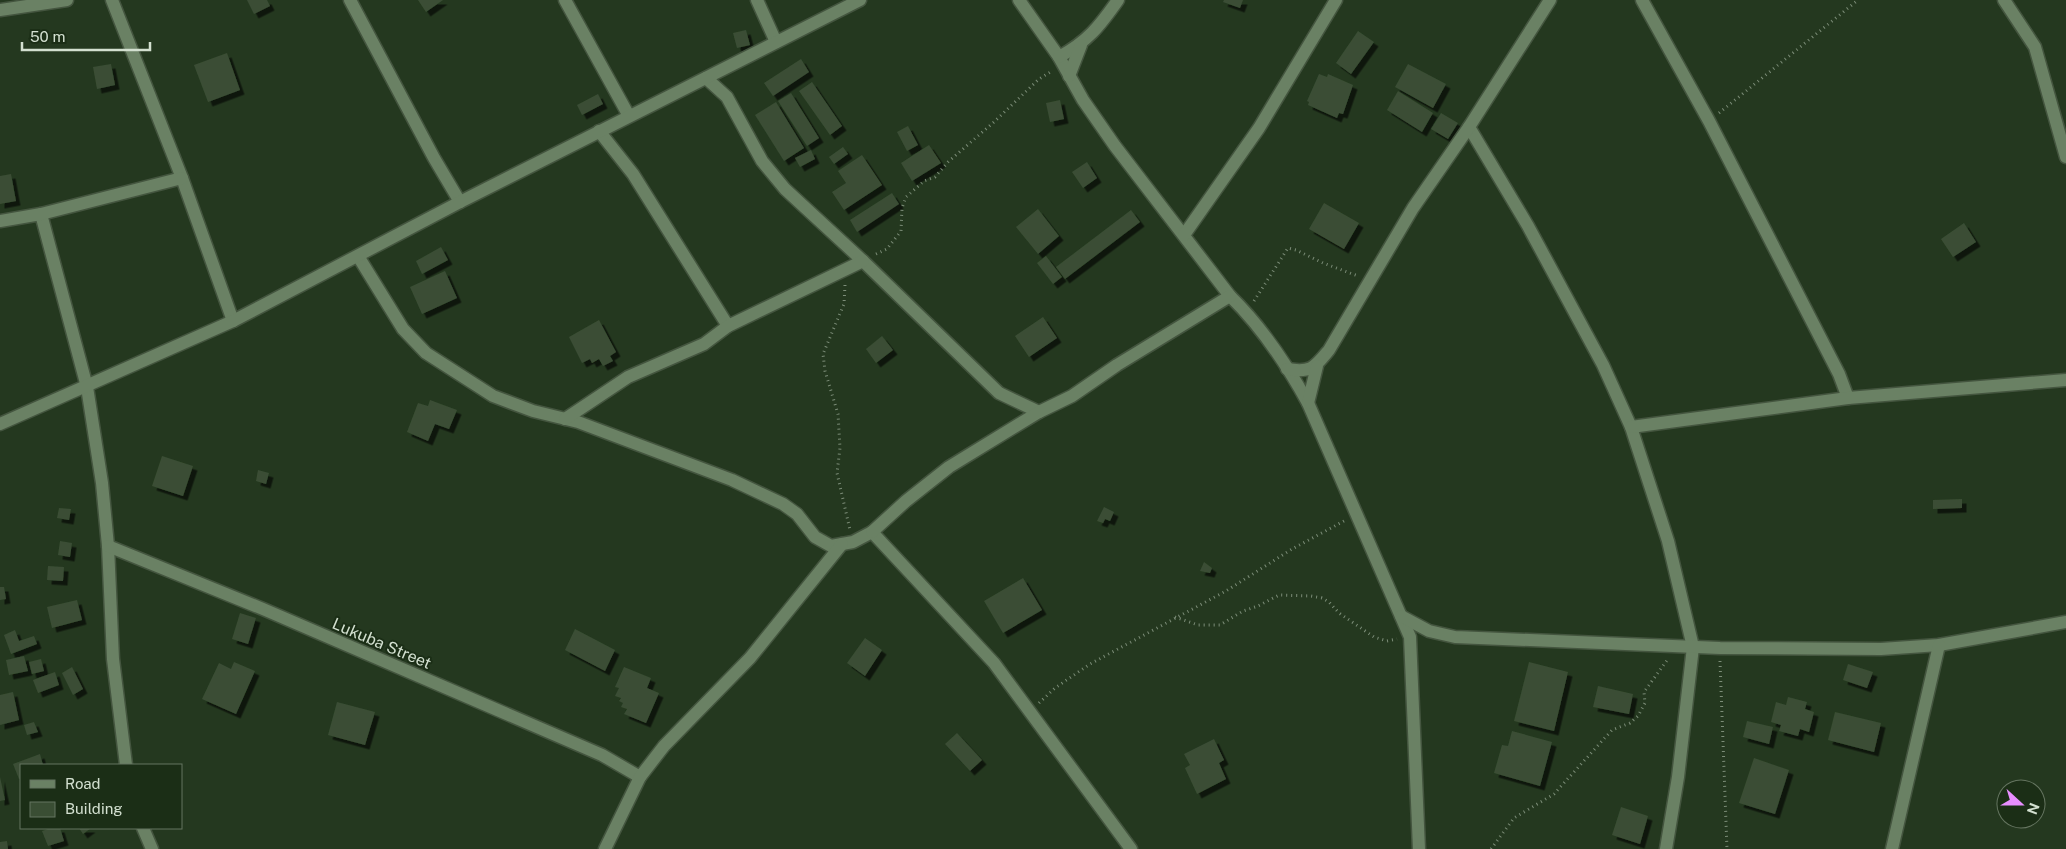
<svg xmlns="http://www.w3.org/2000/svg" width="2066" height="849" viewBox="0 0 2066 849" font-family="'Public Sans',sans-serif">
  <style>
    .building { fill: #3a4e34; filter: url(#shadow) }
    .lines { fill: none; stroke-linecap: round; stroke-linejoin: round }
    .minor-casing { stroke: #44553f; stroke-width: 15 }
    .path { stroke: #7c8d78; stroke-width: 3; stroke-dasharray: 1 4; stroke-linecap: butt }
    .minor { stroke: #6a8164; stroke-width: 12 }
    .labels { text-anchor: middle; stroke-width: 4; stroke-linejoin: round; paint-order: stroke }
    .street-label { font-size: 16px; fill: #d3e0d0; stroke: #1b2e16 }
  </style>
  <defs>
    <filter id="shadow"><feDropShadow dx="4.5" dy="4.5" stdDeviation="0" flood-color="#0009"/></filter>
  </defs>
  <rect width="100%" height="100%" fill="#24381f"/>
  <!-- building -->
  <g class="building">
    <path d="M247,0H267L270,6L254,14Z"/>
    <path d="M418,0H443L426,12Z"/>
    <path d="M1224,0H1243L1240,8L1223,2Z"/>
    <path d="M746,30L750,45L737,48L733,33Z"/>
    <path d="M1358,31L1374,42L1351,74L1336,63Z"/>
    <path d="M227,53L240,90L208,102L194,65Z"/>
    <path d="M801,59L809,72L773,96L764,83Z"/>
    <path d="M111,64L115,85L97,89L93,67Z"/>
    <path d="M1408,64L1446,84L1433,108L1395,87Z"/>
    <path d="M1319,74L1327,77L1328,74L1353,85L1343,114L1339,113L1337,118L1308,105L1309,102L1307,101Z"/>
    <path d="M812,82L842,126L830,135L799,91Z"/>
    <path d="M1398,91L1433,113L1422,132L1387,110Z"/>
    <path d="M791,93L819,138L807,146L778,101Z"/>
    <path d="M598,94L603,104L582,115L577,105Z"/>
    <path d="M1060,100L1064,119L1050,122L1046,103Z"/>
    <path d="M776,102L804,148L784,161L755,115Z"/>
    <path d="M1441,113L1458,123L1448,139L1431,129Z"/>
    <path d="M908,126L918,145L907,151L897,132Z"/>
    <path d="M929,145L941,163L912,181L901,163Z"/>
    <path d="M843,147L848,154L834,164L829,157Z"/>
    <path d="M811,150L815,159L800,167L795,158Z"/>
    <path d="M862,155L882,185L844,210L832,192L846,183L838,171Z"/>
    <path d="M1087,162L1097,178L1083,188L1072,172Z"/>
    <path d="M11,174L16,201L0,204V176Z"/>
    <path d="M892,193L899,204L857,232L850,220Z"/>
    <path d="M1324,203L1359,223L1344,249L1309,229Z"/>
    <path d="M1038,209L1059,236L1038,254L1016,227Z"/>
    <path d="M1131,210L1140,222L1065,279L1056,267Z"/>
    <path d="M1964,223L1976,242L1953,257L1941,239Z"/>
    <path d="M441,247L448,260L422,274L416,261Z"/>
    <path d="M1046,256L1062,277L1053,284L1037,263Z"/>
    <path d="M445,271L457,298L422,314L410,287Z"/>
    <path d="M1043,317L1057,338L1029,357L1015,336Z"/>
    <path d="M599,320L616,352L610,356L613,361L603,366L599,359L592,363L590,359L582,363L569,337Z"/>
    <path d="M882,336L893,350L876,363L866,349Z"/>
    <path d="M430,400L457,410L449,429L435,424L428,441L407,432L418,403L428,406Z"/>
    <path d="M162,456L193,466L183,496L152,486Z"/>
    <path d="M258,470L269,473L266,484L256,481Z"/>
    <path d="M1962,499V508L1933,509V500Z"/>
    <path d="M1104,507L1114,512L1110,521L1105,519L1103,523L1097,521Z"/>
    <path d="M59,508L71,509L69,520L57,518Z"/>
    <path d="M60,541L72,543L70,557L58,555Z"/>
    <path d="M1204,562L1212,568L1210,573L1200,571Z"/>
    <path d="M48,566L64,567L63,581L47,580Z"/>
    <path d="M1023,578L1042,610L1003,633L984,601Z"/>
    <path d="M0,587H4L6,599L0,600Z"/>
    <path d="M77,600L82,620L52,628L47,607Z"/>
    <path d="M240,613L256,618L248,644L232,639Z"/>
    <path d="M575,629L615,650L605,671L565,650Z"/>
    <path d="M15,630L19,641L34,636L37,644L11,654L4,635Z"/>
    <path d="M865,638L882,650L865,676L847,663Z"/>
    <path d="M24,656L28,671L9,675L6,660Z"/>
    <path d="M41,659L44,671L32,674L29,662Z"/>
    <path d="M234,662L255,671L236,714L202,699L219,663L231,669Z"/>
    <path d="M1529,662L1568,672L1554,731L1514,721Z"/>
    <path d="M1848,664L1873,672L1867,688L1843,680Z"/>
    <path d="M72,667L83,689L73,695L62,673Z"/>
    <path d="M624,667L651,678L647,688L659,693L646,723L624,714L627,709L621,707L623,703L619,701L621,698L615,696L619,688L615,687Z"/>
    <path d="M55,672L59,685L38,693L33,680Z"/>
    <path d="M1598,686L1633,694L1629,714L1593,707Z"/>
    <path d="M13,692L19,720L0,725V695Z"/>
    <path d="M1788,697L1807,702L1805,709L1814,712L1809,732L1800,729L1798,736L1779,731L1781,725L1771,722L1776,702L1786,705Z"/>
    <path d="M337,702L375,712L365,745L328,735Z"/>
    <path d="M1835,712L1881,723L1874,752L1828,740Z"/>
    <path d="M1747,721L1773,727L1769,744L1743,737Z"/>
    <path d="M34,722L38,732L27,735L24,725Z"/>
    <path d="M1512,731L1552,742L1540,786L1494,773L1502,745L1508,746Z"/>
    <path d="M957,733L982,760L970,771L945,744Z"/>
    <path d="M1214,739L1224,760L1219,763L1226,779L1197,794L1185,768L1190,765L1184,754Z"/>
    <path d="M40,754L43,765H21V778L19,779L13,764Z"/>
    <path d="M1754,758L1789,770L1775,814L1739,803Z"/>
    <path d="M0,777L5,800L0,801Z"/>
    <path d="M1621,807L1648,816L1640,844L1612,835Z"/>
    <path d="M51,828H60L64,841L48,846L42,831Z"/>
    <path d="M79,828H91L83,834Z"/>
    <path d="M7,841L8,849H0V842Z"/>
  </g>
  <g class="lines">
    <defs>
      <g id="minor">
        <path d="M112,0L182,178L233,321"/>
        <path d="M350,0L434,158L460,202"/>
        <path d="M565,0L629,116"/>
        <path d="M757,0L776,42"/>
        <path d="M1019,0L1059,57L1083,100L1115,146L1230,296C1261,326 1287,365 1308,403L1410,637L1419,849"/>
        <path d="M1642,0L1709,121L1839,374L1848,398"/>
        <path d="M2004,0L2035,47L2066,157"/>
        <path d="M0,10L67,0"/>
        <path d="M1059,57C1088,41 1099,27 1118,0"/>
        <path d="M1069,76L1081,45"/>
        <path d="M706,78L727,97L762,161L785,189L863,261L999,393L1039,412"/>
        <path d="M1469,127L1528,226L1603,365L1631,427L1668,541L1693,647L1678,777L1666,849"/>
        <path d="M599,131L633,174L728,326"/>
        <path d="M41,214L87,387L102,483L108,546L113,659L126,765"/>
        <path d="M0,221L41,214L182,178"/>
        <path d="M1184,235L1259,128L1336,0"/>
        <path d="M358,256L403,329L426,353L493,396L533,411L578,422L732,480L783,504L797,514L815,537L831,546L853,542L872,532L994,663L1131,849"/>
        <path d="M1287,369C1311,373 1314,368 1329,350L1413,208L1469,127L1550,0"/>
        <path d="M1308,403L1317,366"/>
        <path d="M565,419L628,377L704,344L728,326L863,261"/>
        <path d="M0,424L233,321L460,202L860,0"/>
        <path d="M1631,427L1848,398L2066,380"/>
        <path d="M872,532L906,501L949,467L1039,412L1072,396L1117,365L1230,296"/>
        <path d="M108,546L263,609L602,755L640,777"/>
        <path d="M1401,616L1429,631L1455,637L1720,648L1881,649L1939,645L2066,622"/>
        <path d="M143,828L152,849"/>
        <path d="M605,849L640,777L664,746L750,658L842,544"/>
        <path d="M1892,849L1939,645"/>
      </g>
    </defs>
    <!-- minor casing -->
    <use href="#minor" class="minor-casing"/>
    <!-- path -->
    <g class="path">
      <path d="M1719,113L1858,0"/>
      <path d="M876,254L887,249L901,231L902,208L906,197L924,181L935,177L948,162L994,122L1039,79L1052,71"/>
      <path d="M845,285L844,304L823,354L825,371L838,414L840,448L837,473L850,530"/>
      <path d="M1254,301L1288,248L1296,250L1323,263L1358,276"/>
      <path d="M1175,617L1198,625H1220L1243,611L1258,606L1279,595L1311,596L1322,598L1329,602L1339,613L1374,637L1387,641L1397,639"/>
      <path d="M1720,661L1727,849"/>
      <path d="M1039,703L1055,688L1090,664L1226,591L1292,549L1344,521"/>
      <path d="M1491,849L1514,818L1554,794L1612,730L1630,723L1638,716L1645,703L1644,692L1668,659"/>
    </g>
    <!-- minor -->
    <use href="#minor" class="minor"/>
  </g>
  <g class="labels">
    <!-- street labels -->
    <g class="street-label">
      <text transform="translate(382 643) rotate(23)" y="6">Lukuba Street</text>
    </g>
  </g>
  <!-- legend -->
  <rect x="20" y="764" width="162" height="65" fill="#1b2e16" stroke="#657560"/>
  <rect x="30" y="780" width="25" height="8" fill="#6a8164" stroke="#657560"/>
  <text x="65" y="789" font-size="15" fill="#d3e0d0">Road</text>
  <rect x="30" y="802" width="25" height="15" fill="#3a4e34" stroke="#657560"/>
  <text x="65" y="814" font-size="15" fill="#d3e0d0">Building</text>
  <!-- north arrow -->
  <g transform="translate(2021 804) rotate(111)"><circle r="24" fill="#1b2e16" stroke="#657560"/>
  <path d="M0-4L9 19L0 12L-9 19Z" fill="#e88eff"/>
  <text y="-8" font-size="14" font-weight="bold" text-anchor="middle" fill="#d3e0d0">N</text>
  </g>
  <!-- scale -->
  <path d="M22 42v8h128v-8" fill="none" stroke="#d3e0d0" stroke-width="2.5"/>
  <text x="30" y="42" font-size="15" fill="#d3e0d0" stroke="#1b2e16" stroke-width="4" paint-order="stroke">50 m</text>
</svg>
